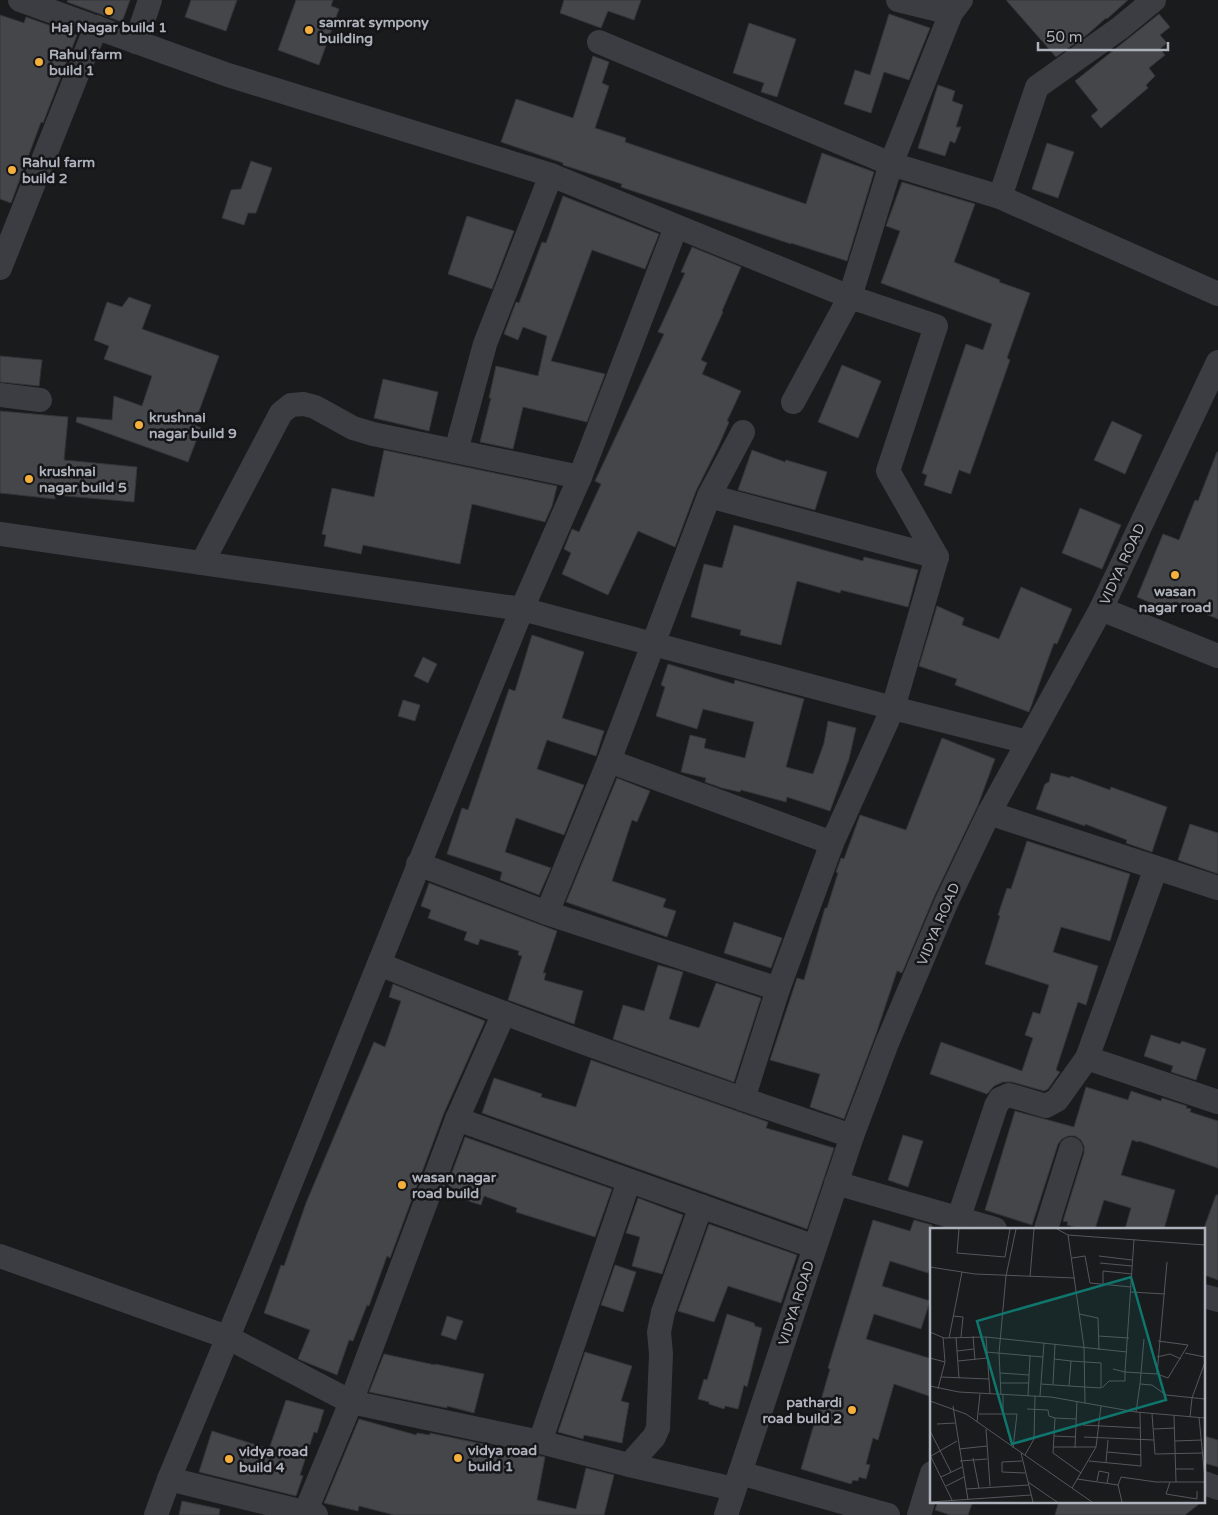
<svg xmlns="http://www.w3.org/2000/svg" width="1218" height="1515" viewBox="0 0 1218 1515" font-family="'Varela Round',sans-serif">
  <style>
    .building { fill: #44464a; stroke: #343539 }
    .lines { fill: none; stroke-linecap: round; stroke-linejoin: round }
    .minor { stroke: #3b3d42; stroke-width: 24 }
    .poi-dot { fill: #f4af3c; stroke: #151518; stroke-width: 2 }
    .labels { text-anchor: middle; stroke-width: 5; stroke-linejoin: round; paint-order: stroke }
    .poi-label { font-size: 14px; font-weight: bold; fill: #adb2bc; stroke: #151518; text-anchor: start }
    .street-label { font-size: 14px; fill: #adb2bc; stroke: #151518 }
    .inset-road { fill: none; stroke: #55575d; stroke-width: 1 }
    .view { fill: #0f766e; fill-opacity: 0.15; stroke: #0f766e; stroke-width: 2.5 }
    .inset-edge { fill: none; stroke: #adb2bc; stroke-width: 2.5 }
  </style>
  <rect width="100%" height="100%" fill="#1a1b1d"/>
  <!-- building -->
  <g class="building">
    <path d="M68,0H130L122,22L67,2Z"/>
    <path d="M191,0H237L226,31L185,17Z"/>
    <path d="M296,0H333L331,6L339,9L319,65L278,50Z"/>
    <path d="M564,0H641L634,20L608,11L601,28L560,13Z"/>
    <path d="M1006,0H1128L1107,19L1106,18L1088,34L1056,57Z"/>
    <path d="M889,14L930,28L909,80L884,72L871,113L844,104L855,70L870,75Z"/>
    <path d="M1159,14L1170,27L1160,35L1167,43L1160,49L1165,55L1149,68L1155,76L1146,85L1148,88L1101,128L1091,116L1098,110L1075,81Z"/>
    <path d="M0,15L24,23L26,17L77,35L43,123L41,122L11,203L0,199Z"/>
    <path d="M749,23L796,39L777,97L761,92L764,83L733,73Z"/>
    <path d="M593,56L609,62L602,83L609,86L595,128L626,138L625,142L806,204L822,153L874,172L847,261L791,243V244L621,187L622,184L563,165V163L501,142L516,99L573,118Z"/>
    <path d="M938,85L955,91L952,101L963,105L956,127H961L955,143L950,141L945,156L918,148Z"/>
    <path d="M1047,143L1074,152L1058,198L1032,189Z"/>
    <path d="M251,161L272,168L256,213H248L244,225L222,218L231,190L241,189Z"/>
    <path d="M902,182L975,204L954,262L1000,280L999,282L1030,293L1007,358L1010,360L970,474L959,470L951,494L924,485L927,475L922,473L966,344L983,350L992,324L881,283L900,231L886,226Z"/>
    <path d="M563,196L659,234L645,269L592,250L551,361L605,374L587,422L523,407L513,449L480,442L491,398H489L496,366L538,376L547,336L523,327L518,340L504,334L516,302L519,303L542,242L546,243Z"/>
    <path d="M467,216L514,231L492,289L448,274Z"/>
    <path d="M692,247L741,267L722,311L723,312L701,360L707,363L702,374L741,391L727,421L729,422L719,445L696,491L675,547L638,531L608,595L562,574L571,553L564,549L572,529L579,532L601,484L595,481L664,334L658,332L685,273L681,272Z"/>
    <path d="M129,297L151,305L142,329L219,356L194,425L201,428L188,462L76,422L77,417L112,420L114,396L142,406L152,376L104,359L109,346L94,340L107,302L122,307Z"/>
    <path d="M0,356L42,360L39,386L0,382Z"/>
    <path d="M842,365L881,381L858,438L818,422Z"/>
    <path d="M383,379L438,392L429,431L374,418Z"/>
    <path d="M0,411L68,417L64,460L137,467L134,502L55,495V499L0,493Z"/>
    <path d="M1112,421L1142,435L1125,474L1094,460Z"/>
    <path d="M384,450L557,486L552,506L545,522L472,504L460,564L363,545L361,554L324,546L326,535L322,534L332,488L374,497Z"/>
    <path d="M752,450L785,462L786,460L827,472L815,510L738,490Z"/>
    <path d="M1217,452H1218V619L1176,602L1172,612L1137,597L1163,534L1179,540L1195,500L1198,501Z"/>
    <path d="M1080,508L1121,525L1102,569L1062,553Z"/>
    <path d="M734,525L863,561L864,557L918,570L908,607L841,590L840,593L797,581L781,645L740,635L741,630L691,617L704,564L722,568Z"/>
    <path d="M1021,587L1072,609L1057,644L1054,643L1029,712L955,685L957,679L919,666L937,606L964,618L962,625L999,639Z"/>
    <path d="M532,635L584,652L562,718L604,731L596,756L547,740L537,769L584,785L564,835L516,818L505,852L551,868L539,895L500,880L502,872L447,854L462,808L468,810L509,689L515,691Z"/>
    <path d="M423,657L437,664L428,683L414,676Z"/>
    <path d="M668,664L734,684L735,680L804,699L786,767L813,774L824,743L828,721L856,728L849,759L830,811L787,797L786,802L741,790L740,792L722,788L705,782L706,778L681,772L690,735L706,739L704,748L745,758L754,722L703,709L697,729L656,716L665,687L661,685Z"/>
    <path d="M403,700L420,705L415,721L398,716Z"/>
    <path d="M942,738L995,759L978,805L934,897L902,973L897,971L876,1034L844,1119L810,1107L820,1074L770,1060L797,978L804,980L825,908H827L838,873L836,872L841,858L844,859L860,815L906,830Z"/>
    <path d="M1051,773L1070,778L1071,776L1110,790L1111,787L1167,807L1152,852L1126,843L1127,840L1085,824V826L1036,809L1045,784L1049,782Z"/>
    <path d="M617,778L650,791L637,822L632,820L612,881L666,899L663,907L676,911L667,937L566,902Z"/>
    <path d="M1190,824L1218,833V874L1178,860Z"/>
    <path d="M1027,841L1130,874L1110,941L1061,927L1053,952L1098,966L1086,1005L1078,1002L1056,1070L1060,1072L1048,1089L1044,1091L1012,1082H1003L994,1086L987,1094L930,1074L941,1042L1022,1071L1033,1038L1025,1035L1033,1012L1040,1014L1049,985L985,964L1000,916L998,915L1007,888L1011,889Z"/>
    <path d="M429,883L557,931L543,973H546L544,980L583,991L574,1024L508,1000L522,956L518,955L519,951L480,939L478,945L464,940L467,932L428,918L431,910L421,906Z"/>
    <path d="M734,922L782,938L771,968L724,953Z"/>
    <path d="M658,965L683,972L669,1019L699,1028L716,983L761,998L734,1082L613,1039L623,1005L644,1011Z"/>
    <path d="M393,984L485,1021L444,1113L390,1258L387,1256L369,1306L367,1305L353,1341L349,1340L337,1375L298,1359L310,1330L264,1313L281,1265L284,1266L306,1203L374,1042L385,1047L401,1001L389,997Z"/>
    <path d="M1151,1035L1180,1044L1182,1041L1206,1049L1196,1080L1171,1072L1173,1066L1144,1056Z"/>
    <path d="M591,1060L768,1122L766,1128L834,1148L807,1229L482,1113L494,1078L542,1094L541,1097L576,1107Z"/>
    <path d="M1086,1087L1128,1100L1131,1091L1161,1101L1162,1098L1187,1106L1186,1108L1191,1109L1190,1112L1218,1121V1168L1139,1141L1138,1142L1132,1140L1121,1175L1175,1190L1164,1229H1125L1131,1208L1104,1200L1095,1229H1081L1067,1225L1068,1222L1063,1221L1084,1153V1146L1081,1140L1075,1136H1068L1062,1139L1058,1144L1032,1225L985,1210L1015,1111L1074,1127Z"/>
    <path d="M903,1135L923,1141L908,1187L888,1180Z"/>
    <path d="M465,1137L612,1189L595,1237L516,1212L517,1208L484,1196L481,1205L459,1198L461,1191L447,1186Z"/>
    <path d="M1216,1195H1218V1280L1204,1275V1228Z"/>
    <path d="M638,1198L683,1215L662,1274L632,1266L640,1237L626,1233Z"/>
    <path d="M873,1220L910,1231L914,1220L932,1225V1261L928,1273L890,1261L882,1286L930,1301L921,1329L874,1314L866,1339L932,1359V1387L929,1396L894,1384L878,1440L873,1438L866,1464L870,1465L866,1479L859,1477L858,1481L853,1480L851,1484L801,1469L830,1369L828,1368Z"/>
    <path d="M709,1224L797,1255L781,1303L728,1286L714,1322L678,1311Z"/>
    <path d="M615,1265L636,1272L623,1312L601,1305Z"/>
    <path d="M727,1314L754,1323L755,1326L762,1328L747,1387L744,1385L738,1409L725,1406L724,1409L709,1404V1402L698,1399L704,1379L707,1380Z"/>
    <path d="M447,1316L463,1321L456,1340L441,1335Z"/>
    <path d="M585,1352L632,1366L621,1401L629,1403L622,1443L584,1435L583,1439L558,1432Z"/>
    <path d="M384,1354L435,1365V1364L484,1374L474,1413L447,1406V1408L369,1392Z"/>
    <path d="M286,1400L324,1410L317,1433L314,1432L300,1475L303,1476L296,1496L199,1472L212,1431L269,1449Z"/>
    <path d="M359,1419L416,1435L417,1433L430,1435V1433L545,1457L537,1500L576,1509L586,1468L614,1475L604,1515H394L359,1506L358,1511L324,1503Z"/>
    <path d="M1204,1436L1218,1440V1467L1204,1463Z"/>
    <path d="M182,1501L220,1509L219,1515H179Z"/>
    <path d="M938,1501H973L968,1515H950L935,1510Z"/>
    <path d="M1059,1501H1203L1185,1515H1055Z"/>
  </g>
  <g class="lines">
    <!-- minor -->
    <g class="minor">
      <path d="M20,0L228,75L551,175L850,297L891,164L951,13L961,0"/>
      <path d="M898,0L951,13"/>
      <path d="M136,42L150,0"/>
      <path d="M599,42L891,164L1000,197L1037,87L1120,28L1154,0"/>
      <path d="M1000,197L1218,294"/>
      <path d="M0,268L96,27"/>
      <path d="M0,395L40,400"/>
      <path d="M793,402L850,297L936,326L888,471L937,557"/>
      <path d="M456,451L485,344L551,175"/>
      <path d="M709,496L937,557L893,708L832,843L609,761Z"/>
      <path d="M709,496L743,432"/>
      <path d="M0,534L522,609L893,708L1027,742"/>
      <path d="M202,563L281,413L291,405L304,404L315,407L353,428L373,434L580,477"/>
      <path d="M1101,609L1218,656"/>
      <path d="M989,813L1218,888"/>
      <path d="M418,864L547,913L778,989"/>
      <path d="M547,913L609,761"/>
      <path d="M379,964C534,1027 693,1083 852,1136"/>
      <path d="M1087,1058L1218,1102"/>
      <path d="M743,1099L778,989L832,843"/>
      <path d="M457,1119L815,1247"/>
      <path d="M836,1183L995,1229"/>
      <path d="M955,1229L996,1106L1000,1099L1009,1095L1046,1106L1057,1100L1087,1058L1156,868"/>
      <path d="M1046,1229L1071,1149"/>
      <path d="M0,1256L227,1337L351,1402L540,1442L629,1465L734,1489"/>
      <path d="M1204,1296L1218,1300"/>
      <path d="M540,1442L629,1181"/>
      <path d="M629,1465L654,1437L658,1428L661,1354L659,1332L663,1312L701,1206"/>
      <path d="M740,1473L888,1515"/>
      <path d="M169,1479L316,1515"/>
      <path d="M1204,1483L1218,1488"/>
      <path d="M305,1513L351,1402L457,1119L504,1013"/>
      <path d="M156,1515L169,1479L252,1279L522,609L580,477L676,227"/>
      <path d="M726,1515L852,1136L887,1043L946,903L989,813L1101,609L1218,362"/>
      <path d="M919,1515L932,1473"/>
    </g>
  </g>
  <!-- markers -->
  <g class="poi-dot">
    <circle cx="109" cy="11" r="5"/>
    <circle cx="309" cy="30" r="5"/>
    <circle cx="39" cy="62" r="5"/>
    <circle cx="12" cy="170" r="5"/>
    <circle cx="139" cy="425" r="5"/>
    <circle cx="29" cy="479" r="5"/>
    <circle cx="1175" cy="575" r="5"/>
    <circle cx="402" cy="1185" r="5"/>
    <circle cx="852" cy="1410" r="5"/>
    <circle cx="458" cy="1458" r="5"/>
    <circle cx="229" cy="1459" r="5"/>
  </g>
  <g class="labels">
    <!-- poi labels -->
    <g class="poi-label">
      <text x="319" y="27">samrat sympony<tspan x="319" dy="16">building</tspan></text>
      <text x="109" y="32" text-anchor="middle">Haj Nagar build 1</text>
      <text x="49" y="59">Rahul farm<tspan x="49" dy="16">build 1</tspan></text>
      <text x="22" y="167">Rahul farm<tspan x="22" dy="16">build 2</tspan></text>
      <text x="149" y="422">krushnai<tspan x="149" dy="16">nagar build 9</tspan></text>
      <text x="39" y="476">krushnai<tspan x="39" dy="16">nagar build 5</tspan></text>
      <text x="1175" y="596" text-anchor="middle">wasan<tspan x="1175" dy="16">nagar road</tspan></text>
      <text x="412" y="1182">wasan nagar<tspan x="412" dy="16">road build</tspan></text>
      <text x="842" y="1407" text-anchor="end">pathardi<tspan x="842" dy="16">road build 2</tspan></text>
      <text x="468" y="1455">vidya road<tspan x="468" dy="16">build 1</tspan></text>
      <text x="239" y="1456">vidya road<tspan x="239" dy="16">build 4</tspan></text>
    </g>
    <!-- street labels -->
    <g class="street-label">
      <text transform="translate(1122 564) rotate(-65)" y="5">VIDYA ROAD</text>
      <text transform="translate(938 924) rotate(-67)" y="5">VIDYA ROAD</text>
      <text transform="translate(796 1303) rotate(-72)" y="5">VIDYA ROAD</text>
    </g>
  </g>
  <!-- overview -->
  <g transform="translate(930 1228)">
    <rect width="275" height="275" fill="#1a1b1d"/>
    <path class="inset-road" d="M29,1L27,25L75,29L80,1M127,1L138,7L154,119L155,175M138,7L275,17M204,11L195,144L227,146L238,150L258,117L228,113M169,28L202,32M142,30L155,28L160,55L201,59M170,35L202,38M0,39L45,46L145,50M100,49L104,1M173,57V43L202,46M201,64L235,66M149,86L168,90L169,122M23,88L33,89L31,109M0,104L14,110L56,109L197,124M43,108L45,132M168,108L199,110M26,109L29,150M56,109L60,166M19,110L32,44M214,111L210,156L222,157L236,167L275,171M27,123L44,121M56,124L113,129M255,125L275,129M227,129L240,126L251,131M0,130L15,134M124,131L141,133M28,133L57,130M141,133L171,135V160L139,158ZM70,145L99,147M227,146L237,34M11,149L15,134L13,109M70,155H99M111,156L139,158M123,156L125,116M0,158L29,164L121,169L206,184L275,190M172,160L179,153H195V144L183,141M8,161L11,149L59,151M71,167L69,125L76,48L86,1M73,167V186M98,168L100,128M110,168L114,115M0,173L36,186L162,274M23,178L38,272M97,181L118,182L119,188L125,190L146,191M206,184L210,156M49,186H87L83,220M222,186L225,226L273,225M244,188L246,254M260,189L262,170L275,134M269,189L275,251M125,190L123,225L151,245M47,194L50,166M7,196L25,195M153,197L210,200M56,201L60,258M224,201L245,200M0,203L21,244M124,208L146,209M154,209L224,212M245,213L272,212M123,219H166M145,220L147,173M29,221L57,218M177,224L211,227M91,225L103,274M0,227L22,272M95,227L104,211L105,168M1,228L27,213M43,230L49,260M30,233L57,231M92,233L72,234V244L95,245M159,233L211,238L210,184M176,234L178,212M246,241H264M11,249L32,239M147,251L188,257M167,253L169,243L179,245L177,255M98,254L127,274M240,254L236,266L267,271V263M16,258L34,249M142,260L166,219L171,178M36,261L99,257M0,274L101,267M192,274L188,257L191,249L226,254H275"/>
    <path class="view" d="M201,49L236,172L82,216L47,93Z"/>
    <rect width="275" height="275" class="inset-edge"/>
  </g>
  <!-- scale -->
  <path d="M1038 42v8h130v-8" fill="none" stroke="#adb2bc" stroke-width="2.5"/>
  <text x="1046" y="42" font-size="15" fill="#adb2bc" stroke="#151518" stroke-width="4" paint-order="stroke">50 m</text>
</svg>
